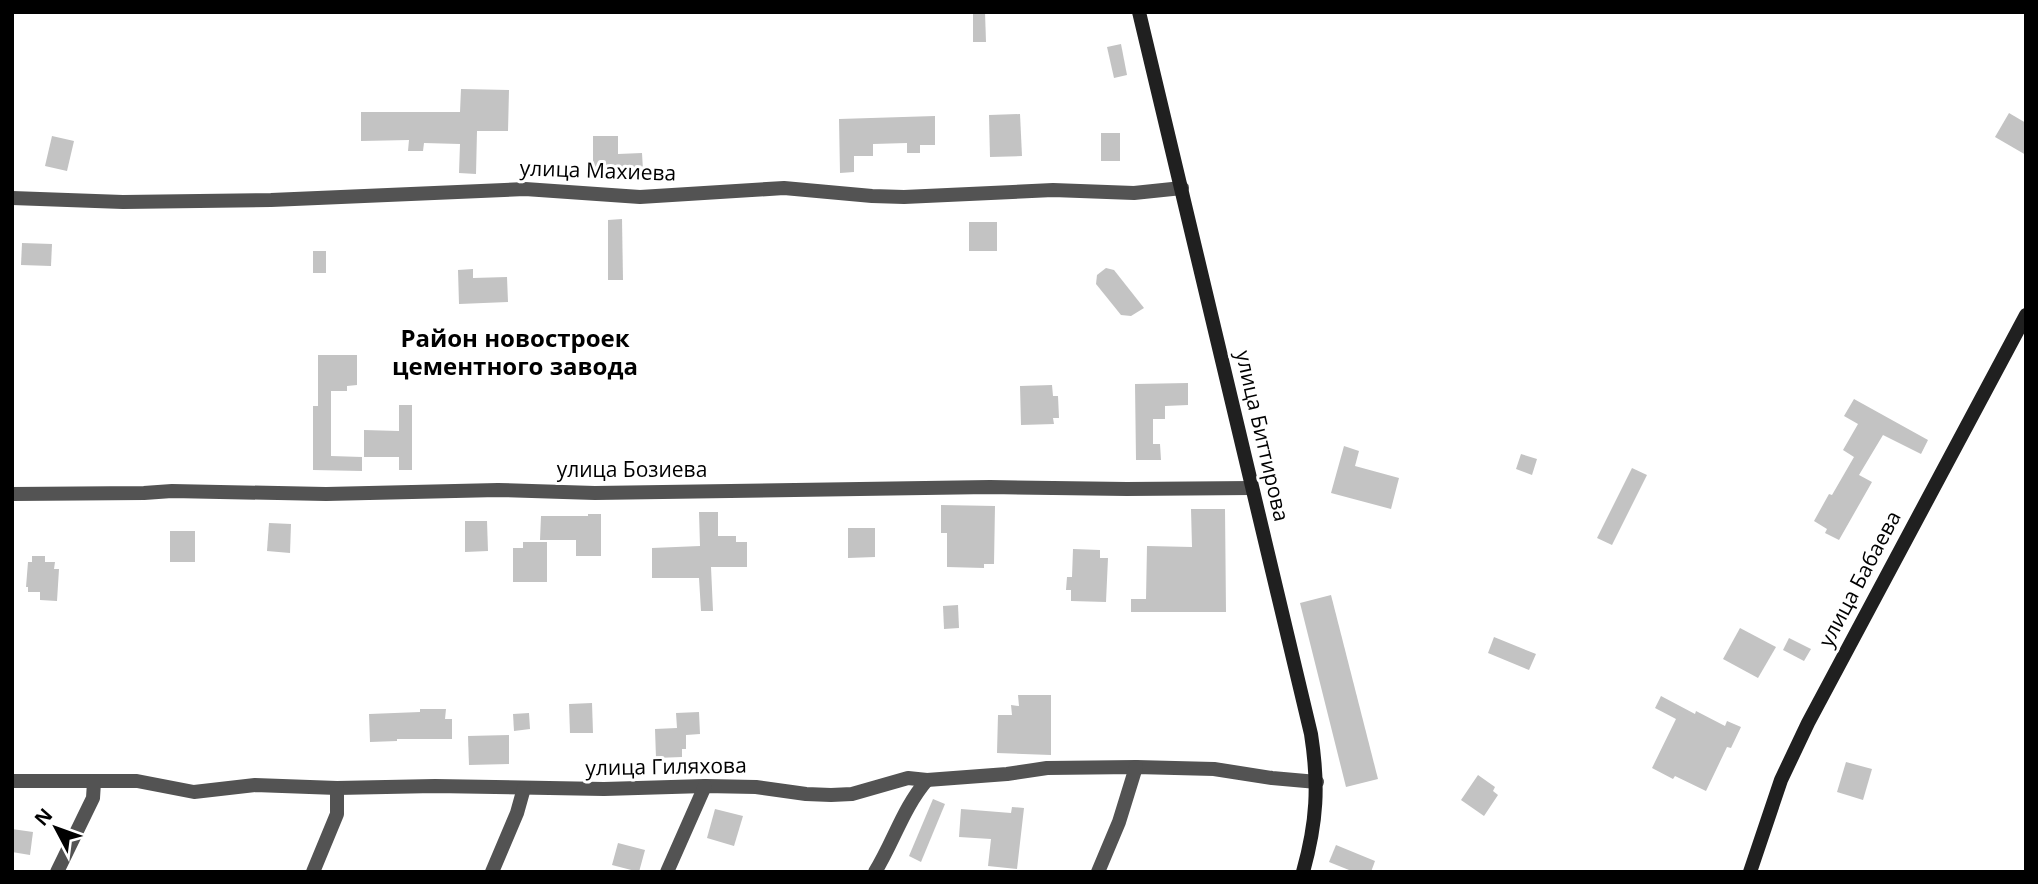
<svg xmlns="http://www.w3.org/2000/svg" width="2038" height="884" viewBox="0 0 2038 884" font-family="'Open Sans',sans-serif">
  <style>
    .building { fill: #c3c3c3 }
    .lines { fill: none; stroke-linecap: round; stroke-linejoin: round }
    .street { stroke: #535353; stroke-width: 14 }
    .secondary { stroke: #202020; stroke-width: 14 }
    .labels { text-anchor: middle; stroke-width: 6; stroke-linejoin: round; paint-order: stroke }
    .street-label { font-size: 21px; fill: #000; stroke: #fff }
    .quarter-label { font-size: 24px; font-weight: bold; fill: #000; stroke: #fff }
  </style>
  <rect width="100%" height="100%" fill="#fff"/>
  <!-- building -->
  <g class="building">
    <path d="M973,12H985L986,42H973Z"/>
    <path d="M1121,44L1127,75L1114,78L1107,47Z"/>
    <path d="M461,89L509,90L508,131H477L476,174L459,173L460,144L424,143L423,151H408L409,140L361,141V112H460Z"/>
    <path d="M2009,113L2026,123V155L1995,137Z"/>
    <path d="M1020,114L1022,156L990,157L989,115Z"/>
    <path d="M935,116V145H920V153H907V143L873,144V156H854V172L840,173L839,119Z"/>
    <rect x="1101" y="133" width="19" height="28"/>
    <path d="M52,136L74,141L67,171L45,166Z"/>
    <path d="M593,136H618V154L642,153L643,170H593Z"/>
    <path d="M622,219L623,280H608V220Z"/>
    <rect x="969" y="222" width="28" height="29"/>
    <path d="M22,243L52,244L51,266L21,265Z"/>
    <rect x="313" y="251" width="13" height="22"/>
    <path d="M1106,268L1114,270L1144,308L1131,316L1121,315L1096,284L1097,275Z"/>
    <path d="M473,269V278L507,277L508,302L459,304L458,270Z"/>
    <path d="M318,355H357V385L347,386V391H331V456L362,457V471L313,470V406H318Z"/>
    <path d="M1188,383V405L1165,406V419H1153V444H1160L1161,460H1136L1135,384Z"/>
    <path d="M1052,385L1053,396H1058L1059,418H1053L1054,424L1021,425L1020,386Z"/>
    <path d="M1854,399L1928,440L1921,454L1883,435L1859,475L1872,482L1839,540L1825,533L1827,529L1814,521L1829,494L1832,495L1854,457L1843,450L1858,424L1844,416Z"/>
    <path d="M399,405H412V470H399V457H364V430L399,431Z"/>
    <path d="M1344,446L1359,451L1355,466L1399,478L1391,509L1331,493Z"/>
    <path d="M1521,454L1537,459L1532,475L1516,469Z"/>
    <path d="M1632,468L1647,475L1612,545L1597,538Z"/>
    <path d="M941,505L995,506L994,564H984V568L947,567V533H941Z"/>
    <path d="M1191,509H1225L1226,612H1131V599H1146L1147,546L1192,547Z"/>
    <path d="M699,512H718V536H736V542H747V567H711L713,611H701L699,578H652V548L700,546Z"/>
    <path d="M588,514H601V556H576V540H540L541,516H588Z"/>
    <path d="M465,521H487L488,551L465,552Z"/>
    <path d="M269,523L291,524L290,553L267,551Z"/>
    <path d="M848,528H875V557L848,558Z"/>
    <rect x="170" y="531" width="25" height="31"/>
    <path d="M523,542H547V582H513V548H523Z"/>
    <path d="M1073,549L1100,550V558H1108L1106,602L1071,601V590H1066L1067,577H1072Z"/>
    <path d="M32,556H45V562H55L54,569H59L57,601L40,600V592H28V587H26L28,562H32Z"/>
    <path d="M1331,595L1378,779L1346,787L1300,603Z"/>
    <path d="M958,605L959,628L944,629L943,606Z"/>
    <path d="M1740,628L1776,647L1758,678L1723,659Z"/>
    <path d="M1494,637L1536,654L1529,670L1488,653Z"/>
    <path d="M1789,638L1811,649L1804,661L1783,650Z"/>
    <path d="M1018,695H1051V755L997,753L998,715H1012L1011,705L1019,706Z"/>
    <path d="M1661,696L1695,714L1696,711L1725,726L1727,721L1741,727L1731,748L1727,747L1706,791L1675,776L1673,779L1652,768L1676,719L1655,708Z"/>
    <path d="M592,703L593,733H570L569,704Z"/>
    <path d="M420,709H446L445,719H452V739H397V741L370,742L369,714L420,712Z"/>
    <path d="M699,712L700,734L686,735V749H682V757L656,758L655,729L677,728L676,713Z"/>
    <path d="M529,713L530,729L514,731L513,714Z"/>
    <path d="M509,735V764L469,765L468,736Z"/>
    <path d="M1846,762L1872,769L1863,800L1837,792Z"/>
    <path d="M1478,775L1495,787L1493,791L1498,795L1484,816L1461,800Z"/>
    <path d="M933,799L945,804L921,862L909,856Z"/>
    <path d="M1012,807L1024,808L1017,869L988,866L991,839L959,837L961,809L1011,813Z"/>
    <path d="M715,809L743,816L734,846L707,838Z"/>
    <path d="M12,829L33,832L30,855L12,852Z"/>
    <path d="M618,843L645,850L639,872L612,865Z"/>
    <path d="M1336,845L1375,861L1371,872H1354L1329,862Z"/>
  </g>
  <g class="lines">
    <!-- street -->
    <g class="street">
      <path d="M12,198L123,202L271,200L525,189L640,197L784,188L872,196L904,197L1053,190L1134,193L1182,188"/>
      <path d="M12,494L144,493L172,491L326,494L498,490L595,493L990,487L1127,489L1252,488"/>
      <path d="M12,781H137L194,792L255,785L337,788L435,786L604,789L705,786L756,787L806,794L831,795L852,794L908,778L927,780L1007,774L1047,768L1136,767L1214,769L1272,778L1317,782"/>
      <path d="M57,872L93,798L94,782"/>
      <path d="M313,872L337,814V788"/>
      <path d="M492,872L517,813L524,788"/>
      <path d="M667,872L705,786"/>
      <path d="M875,872C894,841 903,808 927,780"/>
      <path d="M1098,872L1119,822L1136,767"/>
    </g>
    <!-- secondary -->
    <g class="secondary">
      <path d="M1139,12L1311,734C1319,785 1317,822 1303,872"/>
      <path d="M1750,872L1781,780L1808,723L2026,315"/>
    </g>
  </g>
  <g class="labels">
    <!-- street labels -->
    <g class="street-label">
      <text transform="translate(598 171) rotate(2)" y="7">улица Махиева</text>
      <text transform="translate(1262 436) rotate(77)" y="7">улица Биттирова</text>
      <text x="632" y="477">улица Бозиева</text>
      <text transform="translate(1860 579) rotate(-62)" y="7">улица Бабаева</text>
      <text transform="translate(666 767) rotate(-1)" y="7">улица Гиляхова</text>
    </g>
    <!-- quarter labels -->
    <g class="quarter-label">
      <text x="515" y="347">Район новостроек<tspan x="515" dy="28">цементного завода</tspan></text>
    </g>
  </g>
  <!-- border -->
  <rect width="2038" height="884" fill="none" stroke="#000000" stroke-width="28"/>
  <!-- north arrow -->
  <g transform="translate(56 828) rotate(311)" stroke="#ffffff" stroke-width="5" paint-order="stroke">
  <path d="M0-5L12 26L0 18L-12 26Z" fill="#000000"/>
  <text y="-10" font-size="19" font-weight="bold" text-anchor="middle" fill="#000000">N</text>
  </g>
</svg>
